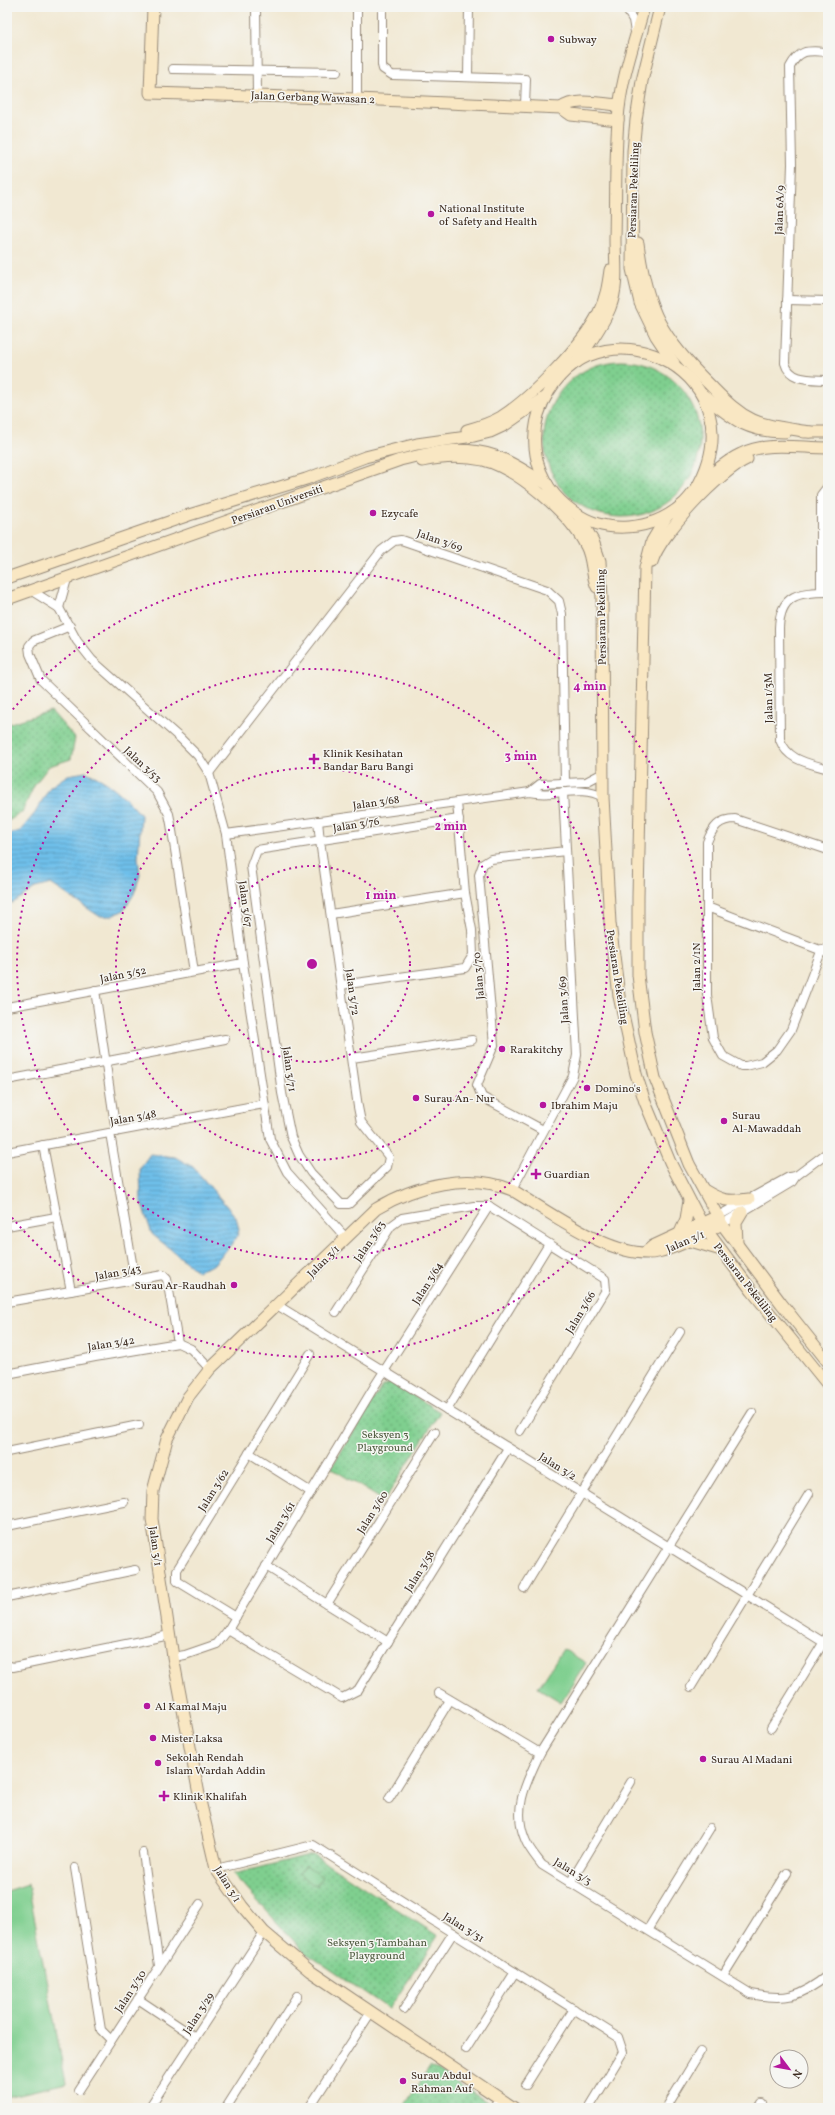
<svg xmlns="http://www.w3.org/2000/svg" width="835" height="2115" viewBox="0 0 835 2115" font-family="Vollkorn,serif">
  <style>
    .grass { fill: url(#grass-dots); stroke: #5d7c56 }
    .pitch { fill: #7fcf8f; stroke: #5d7c56 }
    .water { fill: url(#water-rules); stroke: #547484 }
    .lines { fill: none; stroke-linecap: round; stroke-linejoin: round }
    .street-casing { stroke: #968978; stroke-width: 10 }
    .secondary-casing { stroke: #968978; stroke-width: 13 }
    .street { stroke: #fff; stroke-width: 8 }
    .secondary { stroke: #f9e7c3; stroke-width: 11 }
    .ring { fill: none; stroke: #b5179e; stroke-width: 2; stroke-dasharray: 2 4 }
    .poi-dot { fill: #b5179e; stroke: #f6f6f2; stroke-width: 1.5 }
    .labels { text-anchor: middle; stroke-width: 3; stroke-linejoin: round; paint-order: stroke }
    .poi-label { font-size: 11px; fill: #3b2a1e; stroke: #f6f6f2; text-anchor: start }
    .street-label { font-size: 11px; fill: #3b2a1e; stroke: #f6f6f2 }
    .park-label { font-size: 11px; fill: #4f5c40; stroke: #f6f6f2 }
    .centre { fill: #b5179e; stroke: #f6f6f2; stroke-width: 2 }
    .ring-label { font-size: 12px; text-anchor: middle; font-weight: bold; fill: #b5179e; stroke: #f6f6f2; stroke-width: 3; stroke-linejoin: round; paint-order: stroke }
  </style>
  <defs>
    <pattern id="grass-dots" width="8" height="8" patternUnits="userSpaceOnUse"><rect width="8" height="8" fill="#7fcf8f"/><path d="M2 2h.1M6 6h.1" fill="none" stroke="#69a874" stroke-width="1.8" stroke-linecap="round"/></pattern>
    <pattern id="water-rules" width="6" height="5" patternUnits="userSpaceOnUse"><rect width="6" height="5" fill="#6ebfea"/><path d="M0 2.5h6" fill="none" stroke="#5c9bbd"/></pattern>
  </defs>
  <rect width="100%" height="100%" fill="#f6f6f2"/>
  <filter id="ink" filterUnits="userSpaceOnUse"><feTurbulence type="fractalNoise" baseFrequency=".025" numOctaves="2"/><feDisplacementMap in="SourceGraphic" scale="8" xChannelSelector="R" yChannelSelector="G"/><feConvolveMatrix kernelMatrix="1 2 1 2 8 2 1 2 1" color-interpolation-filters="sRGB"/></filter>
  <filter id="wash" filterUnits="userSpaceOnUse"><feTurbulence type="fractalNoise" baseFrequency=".012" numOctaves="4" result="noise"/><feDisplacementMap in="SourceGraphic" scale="16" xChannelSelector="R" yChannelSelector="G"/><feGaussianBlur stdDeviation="0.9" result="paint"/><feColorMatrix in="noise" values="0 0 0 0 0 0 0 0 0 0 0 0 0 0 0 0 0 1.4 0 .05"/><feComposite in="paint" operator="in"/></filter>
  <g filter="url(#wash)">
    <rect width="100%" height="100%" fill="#f1e8d2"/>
    <!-- grass -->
    <g class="grass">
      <circle cx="622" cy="439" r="78"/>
      <path d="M51,711L75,738L71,759L49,766L35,784L22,812L7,822V724Z"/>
      <path d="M392,1382L440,1412L384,1501L331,1468L382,1386Z"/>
      <path d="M313,1854L438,1936L389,2009L303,1951L233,1874Z"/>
      <path d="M430,2066L487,2102L483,2108H403Z"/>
    </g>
    <!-- pitch -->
    <g class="pitch">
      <path d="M563,1649L586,1663L561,1702L538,1688Z"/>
      <path d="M306,1865L322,1877L315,1886L299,1873Z"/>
      <path d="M28,1884L66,2083L7,2097V1891Z"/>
    </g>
    <!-- water -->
    <g class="water">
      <path d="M86,772C112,783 123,795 141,815L138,858L140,875L134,894L124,910L112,916H99L51,884L35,888L13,903L7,902V835L20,831L35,813L50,787L68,775Z"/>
      <path d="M150,1154L175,1157L193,1167L236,1217L239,1230L236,1239L213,1265L197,1271L152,1234L141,1202L140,1168Z"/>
    </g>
  </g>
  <g filter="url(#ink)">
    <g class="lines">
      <defs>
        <g id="street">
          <path d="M256,7L257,95"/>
          <path d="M357,7V99"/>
          <path d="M382,7V65L383,69L392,75L526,79L525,106"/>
          <path d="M625,7L633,20L635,32"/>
          <path d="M828,52C809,51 800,48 790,67L792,164L785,363C790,382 812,379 828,380"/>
          <path d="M173,69L337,72"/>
          <path d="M468,77L469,7"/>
          <path d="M787,300L828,301"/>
          <path d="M32,591L59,608L77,641L92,660L181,739L198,756L209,773L226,834L243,963L270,1139L287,1172L346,1238"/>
          <path d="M821,592V495L828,486"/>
          <path d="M828,592C800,592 780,594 779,628L780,740C788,761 809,763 828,769"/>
          <path d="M59,608L67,579"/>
          <path d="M70,626L33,641L29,646L30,654L41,680L157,792L169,814L171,824L194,972"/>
          <path d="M209,773L381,551L394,541L401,540L547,590L559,601L562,614L565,783"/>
          <path d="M530,792L540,784L586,782L603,773"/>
          <path d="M318,821L320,841L358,1107L361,1122L389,1157L387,1167L349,1204H341L311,1173L299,1155L291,1137L282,1093L251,866L257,850L459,819"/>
          <path d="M226,834L530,792C556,798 579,784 603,797"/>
          <path d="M707,907L828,953"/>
          <path d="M331,914L465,893"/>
          <path d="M822,949L791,1030L777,1050L762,1062L746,1066H741L723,1056L713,1038L707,995V842C713,827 719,819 735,819L828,850"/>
          <path d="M341,985L465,968L473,955L472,930L465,893L457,802"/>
          <path d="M95,990L116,1132"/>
          <path d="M7,1007L243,963"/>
          <path d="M352,1058L472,1040"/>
          <path d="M7,1080L225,1039"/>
          <path d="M543,1130L482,1097L477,1085L494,1045L479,875L483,864L491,859L566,851"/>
          <path d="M110,1133L135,1280"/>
          <path d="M43,1145L71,1291"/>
          <path d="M7,1152L264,1104"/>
          <path d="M512,1190L573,1076L577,1055L563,792"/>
          <path d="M489,1206L605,1279L606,1290L520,1431"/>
          <path d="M718,1216L789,1177L796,1176"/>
          <path d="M722,1224L792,1182L796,1176L828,1152"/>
          <path d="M7,1226L56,1217"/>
          <path d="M7,1302L163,1275L167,1279L178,1343"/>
          <path d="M277,1305L828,1645"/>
          <path d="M336,1312L391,1226L402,1218L474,1206H489"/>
          <path d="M7,1374L95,1357L178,1343L191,1349L210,1369"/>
          <path d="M447,1410L549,1244"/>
          <path d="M752,1413L540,1753C527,1781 512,1808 525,1839C528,1848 536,1857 542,1865L751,1994C785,2001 801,1997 828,1975"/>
          <path d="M7,1452L139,1425"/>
          <path d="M249,1453L311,1492"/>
          <path d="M7,1526L124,1502"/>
          <path d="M266,1566L388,1642"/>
          <path d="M524,1588L680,1332"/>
          <path d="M7,1597L135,1570"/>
          <path d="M327,1604L435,1432"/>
          <path d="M236,1617L177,1581V1570L310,1354"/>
          <path d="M228,1630L342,1698L358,1690L508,1448"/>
          <path d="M173,1657L185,1655L217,1644L228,1630L374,1387L489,1206"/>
          <path d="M7,1665L13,1667L170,1635"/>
          <path d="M691,1687L809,1494"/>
          <path d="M439,1693L540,1753"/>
          <path d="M771,1728L828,1635"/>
          <path d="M389,1799L450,1700"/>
          <path d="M143,1853L159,1966"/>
          <path d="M75,1868L101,2030L111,2040"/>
          <path d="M216,1869L313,1845L618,2037L623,2052L589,2108"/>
          <path d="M570,1883L631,1782"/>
          <path d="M648,1929L710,1828"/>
          <path d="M723,1976L787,1873"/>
          <path d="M138,1999L195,2037"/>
          <path d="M404,2009L453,1933"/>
          <path d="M466,2049L515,1972"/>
          <path d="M526,2085L574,2009"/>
          <path d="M79,2090L200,1904"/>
          <path d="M149,2108L264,1932"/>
          <path d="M226,2108L297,1996"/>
          <path d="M309,2108L371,2012"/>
          <path d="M493,2108L499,2099"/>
          <path d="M666,2108L700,2052"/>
          <path d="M759,2108L762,2103"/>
        </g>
        <g id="secondary">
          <path d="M153,7L150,93L357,99L561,108L571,115L618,120"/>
          <path d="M660,7L642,81L636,120L633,151L632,269L640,303L656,336L674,363"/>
          <path d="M561,108C575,97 602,104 619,105"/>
          <path d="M638,243C647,312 662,338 711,386C724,399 736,412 753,420C768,427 793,429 810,432"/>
          <path d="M577,362C588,345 602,327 610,308C619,285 615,263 615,239C616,199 615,159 618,120C620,82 634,44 644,7"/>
          <path d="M702,394C732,418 745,432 785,432"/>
          <path d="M467,430C478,427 491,423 501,417C531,398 584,344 599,312C606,298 608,285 610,270"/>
          <path d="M803,432H828"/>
          <path d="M422,461C441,457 463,456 483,460C518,469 570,514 586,546C593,559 591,575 597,587"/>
          <path d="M696,489C762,377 607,296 549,391C537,410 532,433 536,455C540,479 555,499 574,512C607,536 653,530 682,505C688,500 692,494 696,489C709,476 724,462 741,454C766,441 800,448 828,448"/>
          <path d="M578,515L593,541L600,561L602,598L603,797L610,923L619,996L636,1074L645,1102L670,1162L702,1224L752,1291L828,1385"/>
          <path d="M667,516L652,541L645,568L638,897V975L645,1032L655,1078L689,1164L722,1224L781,1303L828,1362"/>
          <path d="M652,562C660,534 721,470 747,459"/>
          <path d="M7,578L189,515L306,479L365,457L417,444L474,436L490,432L505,425L545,397"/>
          <path d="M7,599L400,460C432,452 462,445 495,456C513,462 530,475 547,484"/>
          <path d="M704,1190C722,1201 728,1202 749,1199"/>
          <path d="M679,1235L686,1219L689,1201"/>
          <path d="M687,1240L721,1250"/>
          <path d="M737,1243L736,1222L742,1212"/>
          <path d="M646,1252L653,1246L718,1216"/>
          <path d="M514,2108L310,1971L264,1932L242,1906L216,1869L201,1805L173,1657L152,1519L153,1491L167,1439L188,1397L210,1369L376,1209C415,1185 469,1172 512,1190C550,1212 614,1261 658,1252C680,1247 702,1234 722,1224"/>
        </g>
      </defs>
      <!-- street casing -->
      <use href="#street" class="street-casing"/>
      <!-- secondary casing -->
      <use href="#secondary" class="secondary-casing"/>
      <!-- street -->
      <use href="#street" class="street"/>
      <!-- secondary -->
      <use href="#secondary" class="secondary"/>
    </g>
  </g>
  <!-- distance rings -->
  <g class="ring">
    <circle cx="312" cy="964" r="98"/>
    <circle cx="312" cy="964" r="196"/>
    <circle cx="312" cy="964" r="295"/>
    <path d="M9 714A393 393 0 1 1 9 1214"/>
  </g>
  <!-- markers -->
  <g class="poi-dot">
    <circle cx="551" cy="39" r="4"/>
    <circle cx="431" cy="214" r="4"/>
    <circle cx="373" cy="513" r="4"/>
    <path d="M312 753h4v4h4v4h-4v4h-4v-4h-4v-4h4z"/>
    <circle cx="502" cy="1049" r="4"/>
    <circle cx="587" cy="1088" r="4"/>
    <circle cx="416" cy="1098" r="4"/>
    <circle cx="543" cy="1105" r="4"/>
    <circle cx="724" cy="1121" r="4"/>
    <path d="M534 1168h4v4h4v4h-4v4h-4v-4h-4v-4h4z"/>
    <circle cx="234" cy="1285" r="4"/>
    <circle cx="147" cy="1706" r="4"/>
    <circle cx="153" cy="1738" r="4"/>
    <circle cx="703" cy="1759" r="4"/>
    <circle cx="158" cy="1763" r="4"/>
    <path d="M162 1790h4v4h4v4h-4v4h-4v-4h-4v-4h4z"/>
    <circle cx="403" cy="2081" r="4"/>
  </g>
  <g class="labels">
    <!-- poi labels -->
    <g class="poi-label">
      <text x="559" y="43">Subway</text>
      <text x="439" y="212">National Institute<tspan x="439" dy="13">of Safety and Health</tspan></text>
      <text x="381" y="517">Ezycafe</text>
      <text x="323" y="757">Klinik Kesihatan<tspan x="323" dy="13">Bandar Baru Bangi</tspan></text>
      <text x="510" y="1053">Rarakitchy</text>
      <text x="595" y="1092">Domino's</text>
      <text x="424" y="1102">Surau An- Nur</text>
      <text x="551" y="1109">Ibrahim Maju</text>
      <text x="732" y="1119">Surau<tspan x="732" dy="13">Al-Mawaddah</tspan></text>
      <text x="544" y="1178">Guardian</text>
      <text x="226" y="1289" text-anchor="end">Surau Ar-Raudhah</text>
      <text x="155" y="1710">Al Kamal Maju</text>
      <text x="161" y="1742">Mister Laksa</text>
      <text x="166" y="1761">Sekolah Rendah<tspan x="166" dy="13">Islam Wardah Addin</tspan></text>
      <text x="711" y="1763">Surau Al Madani</text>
      <text x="173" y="1800">Klinik Khalifah</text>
      <text x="411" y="2079">Surau Abdul<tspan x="411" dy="13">Rahman Auf</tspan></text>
    </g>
    <!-- street labels -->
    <g class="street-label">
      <text transform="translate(313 97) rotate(2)" y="4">Jalan Gerbang Wawasan 2</text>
      <text transform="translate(633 190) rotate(-88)" y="4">Persiaran Pekeliling</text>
      <text transform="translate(779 210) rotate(-88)" y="4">Jalan 6A/9</text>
      <text transform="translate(277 504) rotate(-20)" y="4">Persiaran Universiti</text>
      <text transform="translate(440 540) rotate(19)" y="4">Jalan 3/69</text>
      <text transform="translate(601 617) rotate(-91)" y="4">Persiaran Pekeliling</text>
      <text transform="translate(768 698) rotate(-91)" y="4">Jalan 1/3M</text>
      <text transform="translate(143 764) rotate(43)" y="4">Jalan 3/53</text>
      <text transform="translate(376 802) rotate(-8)" y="4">Jalan 3/68</text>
      <text transform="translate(356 824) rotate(-9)" y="4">Jalan 3/76</text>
      <text transform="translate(246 904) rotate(82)" y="4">Jalan 3/67</text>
      <text transform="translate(696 967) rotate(-90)" y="4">Jalan 2/1N</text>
      <text transform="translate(123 974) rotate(-11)" y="4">Jalan 3/52</text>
      <text transform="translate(478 976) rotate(-95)" y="4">Jalan 3/70</text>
      <text transform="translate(618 977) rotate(81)" y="4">Persiaran Pekeliling</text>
      <text transform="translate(353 992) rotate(82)" y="4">Jalan 3/72</text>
      <text transform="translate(563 1000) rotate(-94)" y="4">Jalan 3/69</text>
      <text transform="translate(290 1069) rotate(82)" y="4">Jalan 3/71</text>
      <text transform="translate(133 1117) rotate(-10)" y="4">Jalan 3/48</text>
      <text transform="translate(369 1241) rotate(-56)" y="4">Jalan 3/63</text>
      <text transform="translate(685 1241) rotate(-23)" y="4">Jalan 3/1</text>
      <text transform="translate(323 1261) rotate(-45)" y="4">Jalan 3/1</text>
      <text transform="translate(118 1272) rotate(-10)" y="4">Jalan 3/43</text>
      <text transform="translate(746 1282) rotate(52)" y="4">Persiaran Pekeliling</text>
      <text transform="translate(427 1283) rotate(-58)" y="4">Jalan 3/64</text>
      <text transform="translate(580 1312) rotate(-59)" y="4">Jalan 3/66</text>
      <text transform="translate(111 1343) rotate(-9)" y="4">Jalan 3/42</text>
      <text transform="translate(558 1466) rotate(32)" y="4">Jalan 3/2</text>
      <text transform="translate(213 1490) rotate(-58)" y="4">Jalan 3/62</text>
      <text transform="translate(372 1512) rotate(-58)" y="4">Jalan 3/60</text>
      <text transform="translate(280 1522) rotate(-59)" y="4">Jalan 3/61</text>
      <text transform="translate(156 1546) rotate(82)" y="4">Jalan 3/1</text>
      <text transform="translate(419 1571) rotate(-58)" y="4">Jalan 3/58</text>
      <text transform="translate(573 1871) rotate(31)" y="4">Jalan 3/3</text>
      <text transform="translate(228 1884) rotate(58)" y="4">Jalan 3/1</text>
      <text transform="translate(464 1927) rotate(32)" y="4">Jalan 3/31</text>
      <text transform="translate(130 1991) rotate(-57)" y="4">Jalan 3/30</text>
      <text transform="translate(198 2013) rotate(-57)" y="4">Jalan 3/29</text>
    </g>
    <!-- park labels -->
    <g class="park-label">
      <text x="385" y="1438">Seksyen 3<tspan x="385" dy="13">Playground</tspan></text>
      <text x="377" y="1946">Seksyen 3 Tambahan<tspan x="377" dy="13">Playground</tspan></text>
    </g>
  </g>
  <circle cx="312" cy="964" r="6" class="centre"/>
  <g class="ring-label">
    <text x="590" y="690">4 min</text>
    <text x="521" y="760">3 min</text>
    <text x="451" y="830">2 min</text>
    <text x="381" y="899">1 min</text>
  </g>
  <!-- margin -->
  <rect width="835" height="2115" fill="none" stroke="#f6f6f2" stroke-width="24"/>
  <!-- north arrow -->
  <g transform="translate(789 2069) rotate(122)"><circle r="19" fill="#f6f6f2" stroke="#aba49d"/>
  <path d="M0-3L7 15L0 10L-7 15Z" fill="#b5179e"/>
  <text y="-6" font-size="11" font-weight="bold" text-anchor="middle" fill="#3b2a1e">N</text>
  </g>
</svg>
